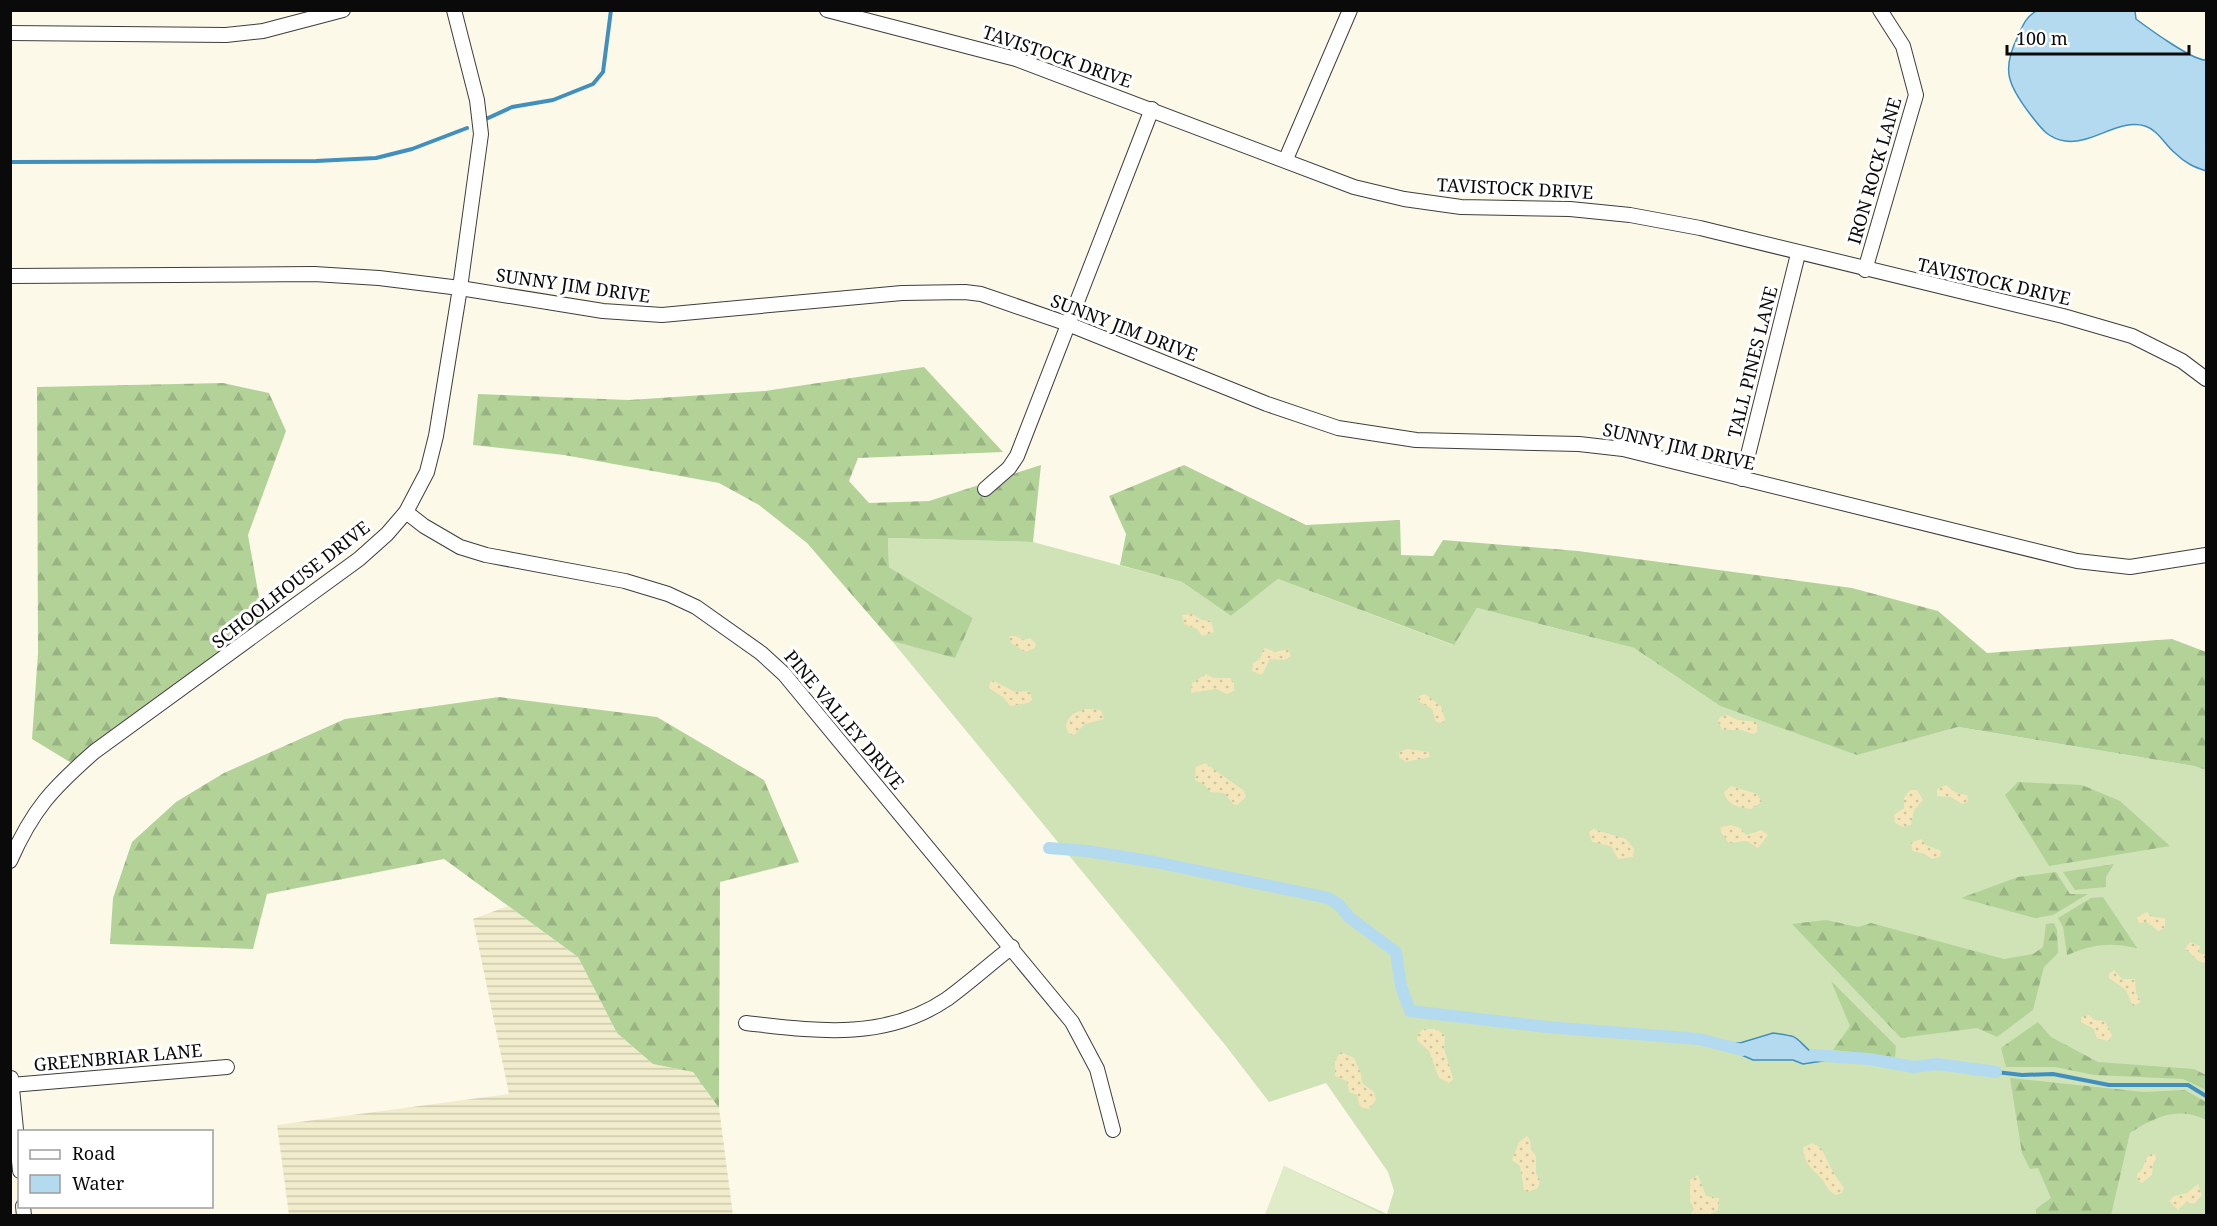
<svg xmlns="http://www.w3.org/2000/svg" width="2217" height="1226" viewBox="0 0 2217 1226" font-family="'Noto Serif',serif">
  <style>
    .farmland { fill: url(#farmland-rules) }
    .grass { fill: #cfe3b7 }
    .forest { fill: url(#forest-firs) }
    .sand { fill: url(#sand-dots) }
    .pitch { fill: #e0ebc8 }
    .water { fill: #b3daef; stroke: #418fbf; stroke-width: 1.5 }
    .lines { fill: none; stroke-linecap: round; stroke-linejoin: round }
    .stream { stroke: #418fbf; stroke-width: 4 }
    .canal { stroke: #b3daef; stroke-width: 12 }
    .minor-casing { stroke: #3d3d3d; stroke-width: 16 }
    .minor { stroke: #fff; stroke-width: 14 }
    .labels { text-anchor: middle; stroke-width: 6; stroke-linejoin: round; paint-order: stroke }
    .street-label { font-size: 18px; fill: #0a0a0a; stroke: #fff }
  </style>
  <defs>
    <pattern id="farmland-rules" width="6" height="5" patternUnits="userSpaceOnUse" patternTransform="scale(1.5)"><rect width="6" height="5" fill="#f0eccc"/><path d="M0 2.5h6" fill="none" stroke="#ccc9ae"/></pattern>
    <pattern id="forest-firs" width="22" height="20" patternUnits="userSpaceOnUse" patternTransform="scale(1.5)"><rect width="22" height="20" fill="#b3d298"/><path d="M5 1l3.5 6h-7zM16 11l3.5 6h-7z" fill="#99b382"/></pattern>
    <pattern id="sand-dots" width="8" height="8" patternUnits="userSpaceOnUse" patternTransform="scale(1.5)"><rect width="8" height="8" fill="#f4e6ba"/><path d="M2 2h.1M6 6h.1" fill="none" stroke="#d0c49f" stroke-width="1.8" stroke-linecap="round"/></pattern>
  </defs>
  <rect width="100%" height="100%" fill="#fdf9e9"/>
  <!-- farmland -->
  <path class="farmland" d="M508,906L578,957L617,1033L653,1064L693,1072L719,1108L733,1215H289L277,1125L509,1094L473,919Z"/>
  <!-- grass -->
  <path class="grass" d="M888,538L1033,542L1182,582L1231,616L1278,579L1453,645L1477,608L1634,648L1720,706L1859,754L1958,727L2194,766L2206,770V1215H1265L1284,1166L1387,1214L1394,1191L1388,1172L1326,1083L1269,1102L1226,1046L892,641L954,657L973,618L889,567Z"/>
  <!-- forest -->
  <g class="forest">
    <path d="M924,367L1003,452L858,458L849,481L869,503L929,501L1041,465L1033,542L888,538L889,567L973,618L955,658L892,641L807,543L759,505L719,483L564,455L473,445L478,394L629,400L765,391Z"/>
    <path d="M223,383L269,393L286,431L248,535L265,631L78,767L32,739L38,653L37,387Z"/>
    <path d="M1184,465L1306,525L1400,520L1401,555L1433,556L1443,540L1578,551L1852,588L1938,611L1987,653L2172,639L2206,652V770L2194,766L1958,727L1857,755L1720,706L1634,648L1477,608L1454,645L1278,579L1231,616L1182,582L1120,565L1126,534L1109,496Z"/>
    <path d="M499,697L657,717L764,780L799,862L720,882L719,1108L693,1072L653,1064L617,1033L578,957L444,859L267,894L253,949L110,944L113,898L132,842L176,802L224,773L345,719Z"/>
    <path d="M2018,782L2082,785L2120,801L2170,846L2049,866L2005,795Z"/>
    <path d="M2114,864L2106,877V887L2075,890L2063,872Z"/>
    <path d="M2056,872L2070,894H2088L2053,915L2035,918L1961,898L2018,877Z"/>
    <path d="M2103,897L2137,948C2107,942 2094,944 2067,955L2063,927L2058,918L2091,898Z"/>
    <path d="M1826,920L1858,927L1871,923L2004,959L2033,954L2043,947L2046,924L2054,923L2057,930L2058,953L2044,967L2033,1010L1997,1037L1977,1028L1901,1038L1792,924Z"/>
    <path d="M1831,981L1896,1046L1895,1057L1833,1050L1850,1026Z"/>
    <path d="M2038,1022L2051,1037L2098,1062L2194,1069L2206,1075V1090L2183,1079L2094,1075L2055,1067H2006L2001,1048Z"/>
    <path d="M2010,1078L2144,1092L2185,1090L2206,1102V1120C2177,1106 2155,1117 2130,1133L2111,1215H2036V1209L2051,1198L2038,1168L2030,1169L2022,1153Z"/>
  </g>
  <!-- sand -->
  <g class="sand">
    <path d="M1192,614L1202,620L1211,621L1214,632L1202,636L1197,629L1184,624L1182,615Z"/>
    <path d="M1009,636H1015L1024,640L1030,638L1036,644L1035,648L1025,652L1011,643Z"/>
    <path d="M1264,648L1276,652L1288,649L1291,656L1284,660L1270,659L1262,675L1252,671L1253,663L1260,659Z"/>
    <path d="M1206,674L1213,678H1230L1234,683V691L1227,694L1216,689L1191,693L1192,683Z"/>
    <path d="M994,681L1015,692L1030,691L1032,700L1028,703L1010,706L1003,697L989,688L990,682Z"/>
    <path d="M1425,694L1441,706L1445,719L1443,723L1436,722L1432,709L1418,701L1419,696Z"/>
    <path d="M1087,709L1101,710L1104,719L1085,724L1074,735L1069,734L1066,727C1068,714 1076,712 1087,709Z"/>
    <path d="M1727,715L1738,720L1757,722V732L1753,734L1742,730H1722L1718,721L1720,717Z"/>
    <path d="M1407,749L1429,752L1430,757L1406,762L1399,757V752Z"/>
    <path d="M1205,763L1243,790L1246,797L1237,805L1233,804L1224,793L1210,792L1205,785L1195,780L1196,767Z"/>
    <path d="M1946,785L1956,793L1967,795L1968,802L1962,804L1951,797L1937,796V789Z"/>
    <path d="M1731,786L1757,794L1762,802L1751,809C1739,808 1726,804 1724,792Z"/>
    <path d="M1910,790H1917L1923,800L1914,810L1911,825L1903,827L1895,823L1894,815L1904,808V798Z"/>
    <path d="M1731,825L1740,828L1746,835L1761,830L1768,835L1758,848L1747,841L1729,843L1720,831L1721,827Z"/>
    <path d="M1593,829L1626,839L1634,849L1633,857L1618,859L1611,846L1592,842L1589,832Z"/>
    <path d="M1921,839L1926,845L1941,851L1940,857L1932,859L1925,854L1913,851L1911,843Z"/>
    <path d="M2147,912L2153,917L2165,918V928L2158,931L2147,922L2139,923L2137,917Z"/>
    <path d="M2190,942L2200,946L2199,953L2206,955V963L2200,962L2185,949Z"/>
    <path d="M2114,970L2122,979H2135L2136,993L2141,1002L2133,1006L2126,990L2109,978V974Z"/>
    <path d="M2089,1015L2094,1020L2105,1021L2112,1036L2108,1041L2097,1038L2094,1029L2081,1022V1017Z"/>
    <path d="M1423,1029H1436L1445,1035L1444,1048L1453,1079L1449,1083L1439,1078L1429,1051L1417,1040L1418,1034Z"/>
    <path d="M1341,1052L1354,1058L1361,1074L1362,1083L1374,1092L1376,1100L1369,1109L1360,1107L1357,1095L1349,1092L1347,1081L1335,1076V1060Z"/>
    <path d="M1527,1136L1530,1140L1531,1150L1536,1156V1174L1540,1180L1538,1188L1528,1192L1524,1190L1520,1166L1512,1160L1519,1142Z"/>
    <path d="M1812,1143L1821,1148C1828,1162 1834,1175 1844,1188L1842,1193L1836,1195C1826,1190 1827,1184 1820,1177C1811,1168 1804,1163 1803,1148Z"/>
    <path d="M2151,1154H2155L2156,1159L2153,1164L2152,1175L2142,1183L2138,1181L2137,1174C2146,1169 2143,1159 2151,1154Z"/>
    <path d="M1698,1175L1706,1196L1719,1198L1718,1210L1708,1215H1690L1694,1209L1690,1201V1180Z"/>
    <path d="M2198,1184L2202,1195L2194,1204L2186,1202L2178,1210L2169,1201L2174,1196L2187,1193Z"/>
  </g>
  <!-- pitch -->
  <path class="pitch" d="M1284,1166L1384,1215H1265Z"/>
  <!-- water -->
  <g class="water">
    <path d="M2036,11H2135L2136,19C2148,28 2193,61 2206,60V171C2194,167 2185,163 2175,153C2165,145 2158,130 2145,126C2119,118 2092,145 2065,141C2047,138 2041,128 2030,114C2008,85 2001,70 2018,36C2023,25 2026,17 2036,11Z"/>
    <path d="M1773,1033C1801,1037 1792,1035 1811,1052H1830L1829,1060L1803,1064L1793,1060H1753L1728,1049L1729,1043H1740Z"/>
  </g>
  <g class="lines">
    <!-- stream -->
    <g class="stream">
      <path d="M486,119L512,107L553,100L593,84L603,72L611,10"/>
      <path d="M10,162L316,161L376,158L412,149L467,128"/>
      <path d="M1996,1072L2022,1075L2053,1074L2109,1085H2188L2206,1096"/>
    </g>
    <!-- canal -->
    <g class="canal">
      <path d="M1049,848L1087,851L1155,862L1328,898L1338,904L1350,918L1396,952L1401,986L1410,1011L1547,1027L1699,1039L1742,1050"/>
      <path d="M1813,1055L1869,1059L1914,1067L1937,1064L1996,1072"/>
    </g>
    <defs>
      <g id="minor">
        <path d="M827,10L1016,59L1354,187L1404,199L1461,207L1570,209L1630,215L1700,228L2063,316L2132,336L2182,361L2206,379"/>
        <path d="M10,33L226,35L263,31L343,10"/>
        <path d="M1286,159L1350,10"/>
        <path d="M1865,270L1916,95L1903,46L1880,10"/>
        <path d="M10,276L314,274L379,278L460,288L603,311L662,315L902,293L965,292L981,294L1068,324L1267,404L1338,428L1416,440L1579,444L1623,449L2077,561L2130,567L2206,555"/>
        <path d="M1742,479L1798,254"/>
        <path d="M985,489L1009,468L1017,456L1152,109"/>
        <path d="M406,512L424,526L460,547L486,555L625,581L668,594L696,607L761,653L784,674L1072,1022L1097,1069L1113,1130"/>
        <path d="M10,861C33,809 52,789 94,752L359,559L387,534L406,512L427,472L436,436L460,288L481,134L477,100L454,10"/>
        <path d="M746,1023C816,1031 885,1041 947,999C969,983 990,964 1012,947"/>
        <path d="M11,1078L20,1171"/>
        <path d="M11,1085L227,1067"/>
        <path d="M23,1206L24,1216"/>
      </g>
    </defs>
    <!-- minor casing -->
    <use href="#minor" class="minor-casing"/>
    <!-- minor -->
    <use href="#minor" class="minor"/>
  </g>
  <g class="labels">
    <!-- street labels -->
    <g class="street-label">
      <text transform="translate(1057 57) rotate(19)" y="6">TAVISTOCK DRIVE</text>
      <text transform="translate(1875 171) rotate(-74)" y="6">IRON ROCK LANE</text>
      <text transform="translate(1515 189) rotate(3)" y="6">TAVISTOCK DRIVE</text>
      <text transform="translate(1994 282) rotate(13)" y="6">TAVISTOCK DRIVE</text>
      <text transform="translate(573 286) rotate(8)" y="6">SUNNY JIM DRIVE</text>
      <text transform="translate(1124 328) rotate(21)" y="6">SUNNY JIM DRIVE</text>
      <text transform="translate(1753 362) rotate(-76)" y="6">TALL PINES LANE</text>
      <text transform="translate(1679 447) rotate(13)" y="6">SUNNY JIM DRIVE</text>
      <text transform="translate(291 585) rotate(-38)" y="6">SCHOOLHOUSE DRIVE</text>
      <text transform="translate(844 720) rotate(50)" y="6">PINE VALLEY DRIVE</text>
      <text transform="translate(118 1058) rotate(-5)" y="6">GREENBRIAR LANE</text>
    </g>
  </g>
  <!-- border -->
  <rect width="2217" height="1226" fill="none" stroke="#0a0a0a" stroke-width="24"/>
  <!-- legend -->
  <rect x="18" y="1130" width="195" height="78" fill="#ffffff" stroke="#9d9d9d" stroke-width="1.5"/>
  <rect x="30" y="1150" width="30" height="9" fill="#ffffff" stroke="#9d9d9d" stroke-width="1.5"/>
  <text x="72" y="1160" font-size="18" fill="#0a0a0a">Road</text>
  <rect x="30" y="1175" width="30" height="18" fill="#b3daef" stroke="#9d9d9d" stroke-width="1.5"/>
  <text x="72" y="1190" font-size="18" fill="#0a0a0a">Water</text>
  <!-- scale -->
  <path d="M2007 45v9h182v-9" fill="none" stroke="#0a0a0a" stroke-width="3"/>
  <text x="2016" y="45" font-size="18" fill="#0a0a0a" stroke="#ffffff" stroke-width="4.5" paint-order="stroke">100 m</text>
</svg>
